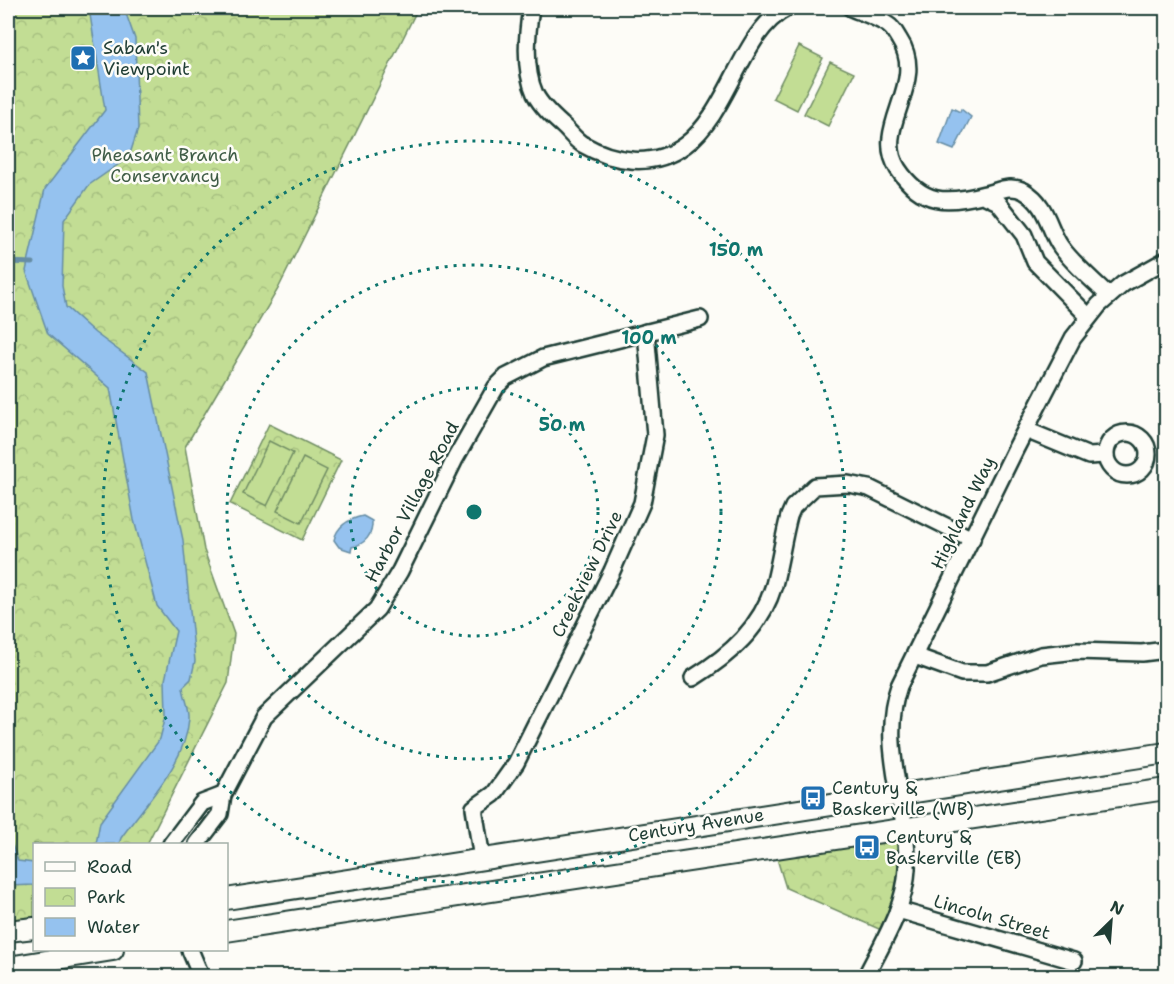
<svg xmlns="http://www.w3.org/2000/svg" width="1174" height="984" viewBox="0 0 1174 984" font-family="'Shantell Sans',sans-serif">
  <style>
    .park { fill: url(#park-crowns); stroke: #708d64; stroke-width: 1.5 }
    .garden { fill: #c2dd94; stroke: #708d64; stroke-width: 1.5 }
    .water { fill: #95c2ef; stroke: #668da4; stroke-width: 1.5 }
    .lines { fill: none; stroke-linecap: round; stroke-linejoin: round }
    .stream { stroke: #668da4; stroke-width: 5 }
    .minor-casing { stroke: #1f3d34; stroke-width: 20 }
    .secondary-casing { stroke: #1f3d34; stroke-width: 24 }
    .minor { stroke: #fdfcf7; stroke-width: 15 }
    .secondary { stroke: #fdfcf7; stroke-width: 20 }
    .ring { fill: none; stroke: #0f766e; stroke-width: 3; stroke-dasharray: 3 6 }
    .labels { text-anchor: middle; stroke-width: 5; stroke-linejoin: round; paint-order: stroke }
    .poi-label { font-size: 18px; fill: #1f3d34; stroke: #fdfcf7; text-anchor: start }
    .park-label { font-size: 18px; fill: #405d47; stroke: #fdfcf7 }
    .street-label { font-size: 18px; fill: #1f3d34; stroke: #fdfcf7 }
    .centre { fill: #0f766e; stroke: #fdfcf7; stroke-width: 3 }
    .ring-label { font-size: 18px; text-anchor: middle; font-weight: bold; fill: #0f766e; stroke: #fdfcf7; stroke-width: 5; stroke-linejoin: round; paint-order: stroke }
  </style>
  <defs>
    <pattern id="park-crowns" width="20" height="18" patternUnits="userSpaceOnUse" patternTransform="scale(1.5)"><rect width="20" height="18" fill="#c2dd94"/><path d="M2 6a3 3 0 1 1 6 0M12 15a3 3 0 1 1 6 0" fill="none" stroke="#a6bf80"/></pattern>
  </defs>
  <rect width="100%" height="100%" fill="#fdfcf7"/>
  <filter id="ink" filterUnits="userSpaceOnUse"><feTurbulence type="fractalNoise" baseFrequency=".0167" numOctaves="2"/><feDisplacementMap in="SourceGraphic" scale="12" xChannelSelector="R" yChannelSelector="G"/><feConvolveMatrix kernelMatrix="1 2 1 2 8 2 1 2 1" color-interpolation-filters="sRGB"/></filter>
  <g filter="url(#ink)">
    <!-- park -->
    <g class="park">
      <path d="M8,8H418L278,289L185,447L204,550L234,634L228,683L147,844H34V928L8,931Z"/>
      <path d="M269,424L341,460L302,540L230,504Z"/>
      <path d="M905,829L907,859L888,933L786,888L774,849Z"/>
    </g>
    <!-- garden -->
    <g class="garden">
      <path d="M799,46L823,58L797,110L773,98Z"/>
      <path d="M830,62L854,73L828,126L804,114Z"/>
      <path d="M269,441L293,453L267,506L243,494Z"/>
      <path d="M303,458L327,470L301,523L277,511Z"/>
    </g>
    <!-- water -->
    <g class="water">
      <path d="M89,8H124L135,39L138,129L129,157L89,185L64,220L62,286L66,307L95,333L148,372L183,540L195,661L191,679L183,687C184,697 190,708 189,718C186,764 146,802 121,838L119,844H96L100,822L160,739L166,715L165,680L176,631L157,606L134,520L110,388L48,334L26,271L45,189L105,110Z"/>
      <path d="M952,108L960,112L961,109L971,117L954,150L939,144Z"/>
      <path d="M363,516L372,521C373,535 365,544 352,547L351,551L339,547L334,540C337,526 349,519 363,516Z"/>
      <path d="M8,834L18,861L34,863V885L8,886Z"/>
    </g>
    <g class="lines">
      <!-- stream -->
      <path class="stream" d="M8,262L33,263"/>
      <defs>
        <g id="minor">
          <path d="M531,8C527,33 524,70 535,94C541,106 552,116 562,125C569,131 574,139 582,144C613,162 653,169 685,145C730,112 741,31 787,8"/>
          <path d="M851,8C863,13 877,17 888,25C893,28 896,34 899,39C929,84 871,127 898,169C922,205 947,204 985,194C999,191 1010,184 1024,191C1048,205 1048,229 1061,247C1074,265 1093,280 1109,296"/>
          <path d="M983,195L998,202L1024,235L1035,262L1089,317"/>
          <path d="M1026,430L1089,456L1105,455"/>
          <circle cx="1127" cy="454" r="21"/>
          <path d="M915,656L962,673H987L1041,655L1077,651L1142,653L1166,650"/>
          <path d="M693,678C730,655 761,628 774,585C780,562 783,539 789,516L793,507L815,486L848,484L869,488L972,539"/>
          <path d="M171,844L202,803L223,795"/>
          <path d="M197,844L220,814L223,795L264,717L377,609L400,571L455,459L496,387L506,377L543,358L700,319"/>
          <path d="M482,859L474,808L494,794L516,763L612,571L642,503L655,435L646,332"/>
          <path d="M898,910L1074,961"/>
          <path d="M190,950L201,976"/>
          <path d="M866,976C883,942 905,908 907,869C909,807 878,746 899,686L1015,450L1073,338L1099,305L1123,284L1166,260"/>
        </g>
        <g id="secondary">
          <path d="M226,899L1166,753"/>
          <path d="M8,931L34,928"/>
          <path d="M226,931L1166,789"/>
          <path d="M8,967L113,950"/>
        </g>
      </defs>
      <!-- minor casing -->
      <use href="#minor" class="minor-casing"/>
      <!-- secondary casing -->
      <use href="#secondary" class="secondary-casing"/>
      <!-- minor -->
      <use href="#minor" class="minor"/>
      <!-- secondary -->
      <use href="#secondary" class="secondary"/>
    </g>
  </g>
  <!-- distance rings -->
  <g class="ring">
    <circle cx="474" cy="512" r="124"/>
    <circle cx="474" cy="512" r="247"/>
    <circle cx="474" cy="512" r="371"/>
  </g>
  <!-- icons -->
  <defs>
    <symbol id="sight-square" viewBox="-11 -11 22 22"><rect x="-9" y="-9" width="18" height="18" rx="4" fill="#1f6fb2" stroke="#fdfcf7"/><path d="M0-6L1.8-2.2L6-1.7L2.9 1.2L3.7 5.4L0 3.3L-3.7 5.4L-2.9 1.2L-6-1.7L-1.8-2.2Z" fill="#fff"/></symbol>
    <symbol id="bus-square" viewBox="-11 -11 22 22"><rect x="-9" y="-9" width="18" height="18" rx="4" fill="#1f6fb2" stroke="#fdfcf7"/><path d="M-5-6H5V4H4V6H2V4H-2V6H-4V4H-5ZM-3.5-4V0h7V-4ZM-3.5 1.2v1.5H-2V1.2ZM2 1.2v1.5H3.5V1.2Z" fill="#fff"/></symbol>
  </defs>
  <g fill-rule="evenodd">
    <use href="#sight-square" x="68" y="43" width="30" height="30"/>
    <use href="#bus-square" x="798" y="783" width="30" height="30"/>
    <use href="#bus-square" x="852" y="832" width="30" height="30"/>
  </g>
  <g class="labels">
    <!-- poi labels -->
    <g class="poi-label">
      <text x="103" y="54">Saban's<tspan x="103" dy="21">Viewpoint</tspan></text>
      <text x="832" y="794">Century &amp;<tspan x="832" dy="21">Baskerville (WB)</tspan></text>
      <text x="886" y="843">Century &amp;<tspan x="886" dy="21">Baskerville (EB)</tspan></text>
    </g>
    <!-- park labels -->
    <g class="park-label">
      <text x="165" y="161">Pheasant Branch<tspan x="165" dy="21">Conservancy</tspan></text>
    </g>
    <!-- street labels -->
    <g class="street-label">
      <text transform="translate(412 502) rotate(-62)" y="6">Harbor Village Road</text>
      <text transform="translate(963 513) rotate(-64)" y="6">Highland Way</text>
      <text transform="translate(587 574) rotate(-64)" y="6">Creekview Drive</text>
      <text transform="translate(696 825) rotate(-9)" y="6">Century Avenue</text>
      <text transform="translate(992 917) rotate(16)" y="6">Lincoln Street</text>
    </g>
  </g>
  <circle cx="474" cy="512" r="9" class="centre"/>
  <g class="ring-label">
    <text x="736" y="256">150 m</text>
    <text x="649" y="344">100 m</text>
    <text x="562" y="431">50 m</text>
  </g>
  <!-- margin -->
  <rect width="1174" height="984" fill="none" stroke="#fdfcf7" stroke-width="30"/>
  <rect x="15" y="15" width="1144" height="954" fill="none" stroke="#1f3d34" stroke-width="2" filter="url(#ink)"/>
  <!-- legend -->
  <rect x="33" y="843" width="195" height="108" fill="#fdfcf7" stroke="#a4b0a9" stroke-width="1.5"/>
  <rect x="45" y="862" width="30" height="9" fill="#fdfcf7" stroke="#a4b0a9" stroke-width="1.5"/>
  <text x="87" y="873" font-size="18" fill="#1f3d34">Road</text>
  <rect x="45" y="888" width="30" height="18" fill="url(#park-crowns)" stroke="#a4b0a9" stroke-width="1.5"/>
  <text x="87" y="903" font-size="18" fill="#1f3d34">Park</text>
  <rect x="45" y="918" width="30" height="18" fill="#95c2ef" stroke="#a4b0a9" stroke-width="1.5"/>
  <text x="87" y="933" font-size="18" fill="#1f3d34">Water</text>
  <!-- north arrow -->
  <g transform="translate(1111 921) rotate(25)" stroke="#fdfcf7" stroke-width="4.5" paint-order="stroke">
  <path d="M0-4.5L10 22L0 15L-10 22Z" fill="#1f3d34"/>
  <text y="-9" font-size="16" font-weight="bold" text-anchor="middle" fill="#1f3d34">N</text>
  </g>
</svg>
